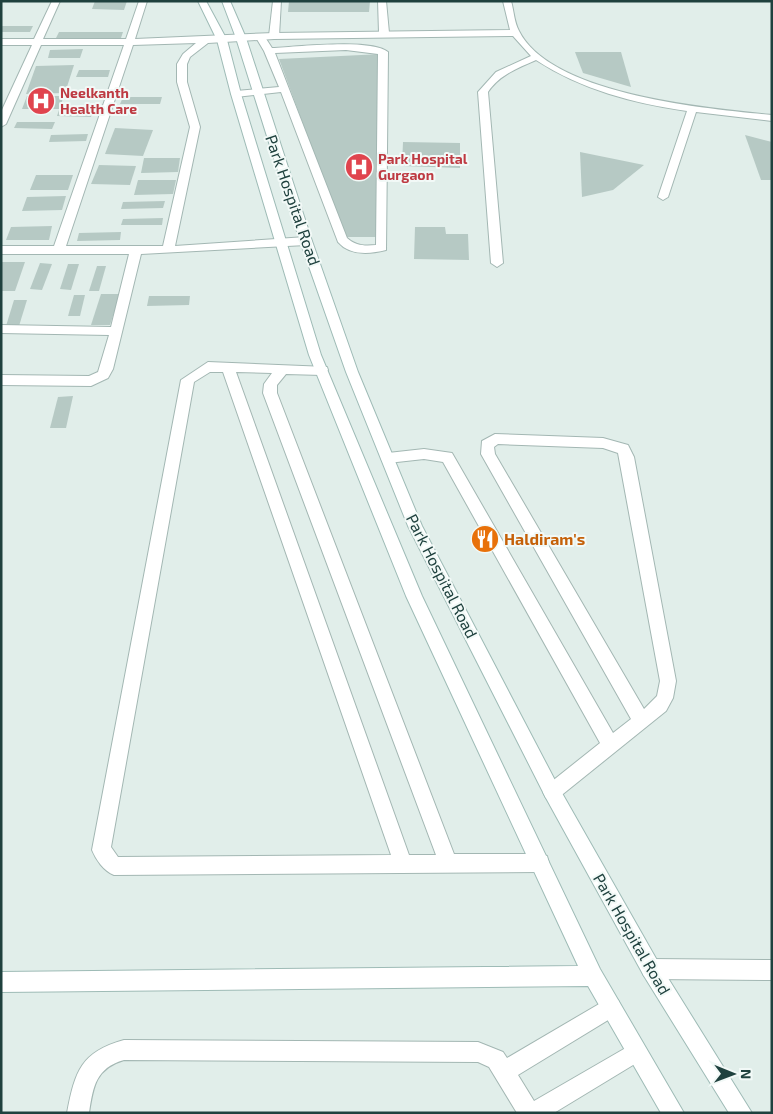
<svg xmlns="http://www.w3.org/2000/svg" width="773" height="1114" viewBox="0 0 773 1114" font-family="'Exo 2',sans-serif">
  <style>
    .building { fill: #b6c9c4 }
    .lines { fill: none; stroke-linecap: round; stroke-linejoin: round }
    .lane-casing { stroke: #a3b7b3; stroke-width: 2 }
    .street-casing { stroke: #a3b7b3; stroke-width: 2 }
    .secondary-casing { stroke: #9ebbb6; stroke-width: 2 }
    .lane { fill: #fff; fill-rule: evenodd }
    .street { fill: #fff; fill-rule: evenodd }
    .secondary { fill: #fff; fill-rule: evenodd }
    .labels { text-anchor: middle; stroke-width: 4; stroke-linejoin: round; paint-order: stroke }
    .far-health-label { font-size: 14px; font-weight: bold; fill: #be3a42; stroke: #f2f9f7; text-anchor: start }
    .street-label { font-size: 16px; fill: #1f413e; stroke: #f2f9f7 }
    .food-label { font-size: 16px; font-weight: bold; fill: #c56008; stroke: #f2f9f7; text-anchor: start }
  </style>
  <rect width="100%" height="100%" fill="#e1eeea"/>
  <!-- building -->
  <g class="building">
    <path d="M95,1H127L124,10L92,9Z"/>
    <path d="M289,1H370L369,12H288Z"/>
    <path d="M2,26H33L30,32H1Z"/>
    <path d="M59,32H123L121,38H56Z"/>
    <path d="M83,49L80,58H48L50,50Z"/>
    <path d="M575,52H621L631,87L583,73Z"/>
    <path d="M382,54V237H345L279,59Z"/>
    <path d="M74,65L65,93L26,94L36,66Z"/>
    <path d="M79,70H110L108,77H76Z"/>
    <path d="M27,96H64L59,109H22Z"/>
    <path d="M123,97H162L160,104H120Z"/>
    <path d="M59,110L93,111L91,117L57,116Z"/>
    <path d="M17,122H55L52,129L14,128Z"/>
    <path d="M115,128L153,130L143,156L105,154Z"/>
    <path d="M88,134L86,141L49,142L51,135Z"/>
    <path d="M745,135L772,142V180H761Z"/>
    <path d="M403,142L460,143V168L402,166Z"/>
    <path d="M580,152L644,165L613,190L582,197Z"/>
    <path d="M144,158H180L178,172L141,173Z"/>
    <path d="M99,165L136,166L130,185L91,184Z"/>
    <path d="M36,175H73L68,190H30Z"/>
    <path d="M138,180H176L173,194L134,195Z"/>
    <path d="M66,196L62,210L22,211L27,197Z"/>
    <path d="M165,201L163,208L121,209L123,202Z"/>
    <path d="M163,218L162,225H121L123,219Z"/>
    <path d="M52,226L49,240H6L11,227Z"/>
    <path d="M415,227H445L446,234H468L469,260L414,259Z"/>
    <path d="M121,232L120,240L77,241L79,233Z"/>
    <path d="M1,262H25L15,291H1Z"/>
    <path d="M40,263L52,264L42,290L30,289Z"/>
    <path d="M68,264H79L71,290L60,289Z"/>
    <path d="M97,266H106L99,291H89Z"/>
    <path d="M101,294H120L110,325H91Z"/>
    <path d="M74,295H85L80,316H68Z"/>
    <path d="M149,296H190L189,305L147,306Z"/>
    <path d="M14,300H27L19,326H6Z"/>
    <path d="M73,396L66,428H50L58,397Z"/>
  </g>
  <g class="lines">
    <defs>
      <g id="lane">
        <path d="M273,1H281L279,36L274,39L269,36Z"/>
        <path d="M378,1H386L389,33L384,36L379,33Z"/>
        <path d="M257,34H263L272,48C295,47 371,38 388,52L386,250C370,254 350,256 338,242L281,92L236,97L231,94L236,91L279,87L264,51L255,36ZM346,50L378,54L376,245C365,246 356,246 347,238L275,53Z"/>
        <path d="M208,362L327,367L328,370L322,375L286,374L277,385V393L454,854H540L547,856L549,863L547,870L540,872L114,875C104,871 96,860 92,850L181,380ZM210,372H223L391,855L118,857L111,847L194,382ZM236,372L272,373L264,384L263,393L436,855H409Z"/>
        <path d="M495,434L603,438L628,445L634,457L676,681L673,698L666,711L558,798L552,801L546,798L543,792L546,786L600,743L443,462L424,459L388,463L383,462L381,458L383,454L388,453L424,449L452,453L613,733L631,719L481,454L482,441ZM498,444L603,448L618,453L660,681L657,696L644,709L495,454L494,447Z"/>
        <path d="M611,997L618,1000L621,1007L618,1014L518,1075L534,1101L636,1042L643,1045L646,1052L643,1059L554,1113H517L489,1067L478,1062L124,1060C96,1068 93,1086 89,1113H67C75,1071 81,1052 124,1040L478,1042L503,1052L507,1058Z"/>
      </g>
      <g id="street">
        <path d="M52,1H60L43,39H126L139,1H147L135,39L274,33L510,30L503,1H511C514,11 514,22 519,31C551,95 708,109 772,115V121L696,112L668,197L663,200L658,197L687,111C633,103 582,90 536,60C518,68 499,75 488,92L503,263L497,267L491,263L478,92L496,72L531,56L513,36L274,39L208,43L190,57L187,64V82L200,127L175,246L306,237L312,241L306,245L141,254L113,369L108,378L91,386L1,385V375L89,376L98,372L109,335L1,333V325L111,327L129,254H1V246H54L124,45H41L6,124L1,127V112L32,45H1V39H34ZM196,43L183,54L177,64V82L190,127L163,246H66L133,45Z"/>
        <path d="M651,959L772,960V980L651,979L644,976L641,969L644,962Z"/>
      </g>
      <g id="secondary">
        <path d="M198,1H206L227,40L241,94L321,355L422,596L600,969L684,1113H661L588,986L1,992V972L578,966L406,596L309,355L231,94L217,40Z"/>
        <path d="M222,1H230L246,38L312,241L358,372L422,526L558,786L658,962L752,1113H729L644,976L546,798L408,526L346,372L300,241L236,38Z"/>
      </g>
    </defs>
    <!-- lane casing -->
    <use href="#lane" class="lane-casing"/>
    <!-- street casing -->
    <use href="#street" class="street-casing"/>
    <!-- secondary casing -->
    <use href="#secondary" class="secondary-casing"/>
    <!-- lane -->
    <use href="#lane" class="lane"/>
    <!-- street -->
    <use href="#street" class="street"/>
    <!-- secondary -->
    <use href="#secondary" class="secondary"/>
  </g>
  <!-- icons -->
  <defs>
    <symbol id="hospital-disc" viewBox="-11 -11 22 22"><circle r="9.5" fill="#e0444e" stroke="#f2f9f7"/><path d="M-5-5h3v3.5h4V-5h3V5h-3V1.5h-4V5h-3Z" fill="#fff"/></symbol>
    <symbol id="restaurant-disc" viewBox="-11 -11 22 22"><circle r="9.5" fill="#e8710a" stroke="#f2f9f7"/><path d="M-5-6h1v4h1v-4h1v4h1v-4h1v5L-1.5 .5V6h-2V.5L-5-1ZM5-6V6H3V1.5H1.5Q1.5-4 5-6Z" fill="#fff"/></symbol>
  </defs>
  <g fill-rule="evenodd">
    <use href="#hospital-disc" x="25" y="85" width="32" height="32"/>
    <use href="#hospital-disc" x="343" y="151" width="32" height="32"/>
    <use href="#restaurant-disc" x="469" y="523" width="32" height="32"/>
  </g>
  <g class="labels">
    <!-- far-health labels -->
    <g class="far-health-label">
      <text x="60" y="98">Neelkanth<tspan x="60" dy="16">Health Care</tspan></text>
      <text x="378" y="164">Park Hospital<tspan x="378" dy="16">Gurgaon</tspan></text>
    </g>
    <!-- street labels -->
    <g class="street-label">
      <text transform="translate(293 200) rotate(71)" y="6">Park Hospital Road</text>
      <text transform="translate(442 576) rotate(63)" y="6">Park Hospital Road</text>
      <text transform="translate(632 934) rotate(60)" y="6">Park Hospital Road</text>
    </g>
    <!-- food labels -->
    <g class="food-label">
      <text x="504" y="545">Haldiram's</text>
    </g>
  </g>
  <!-- border -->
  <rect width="773" height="1114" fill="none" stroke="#1f413e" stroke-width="5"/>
  <!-- north arrow -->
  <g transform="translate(733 1074) rotate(91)" stroke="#f2f9f7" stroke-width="4" paint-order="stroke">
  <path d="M0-4L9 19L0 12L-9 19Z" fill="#1f413e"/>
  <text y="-8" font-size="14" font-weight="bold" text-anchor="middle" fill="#1f413e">N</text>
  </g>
</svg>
